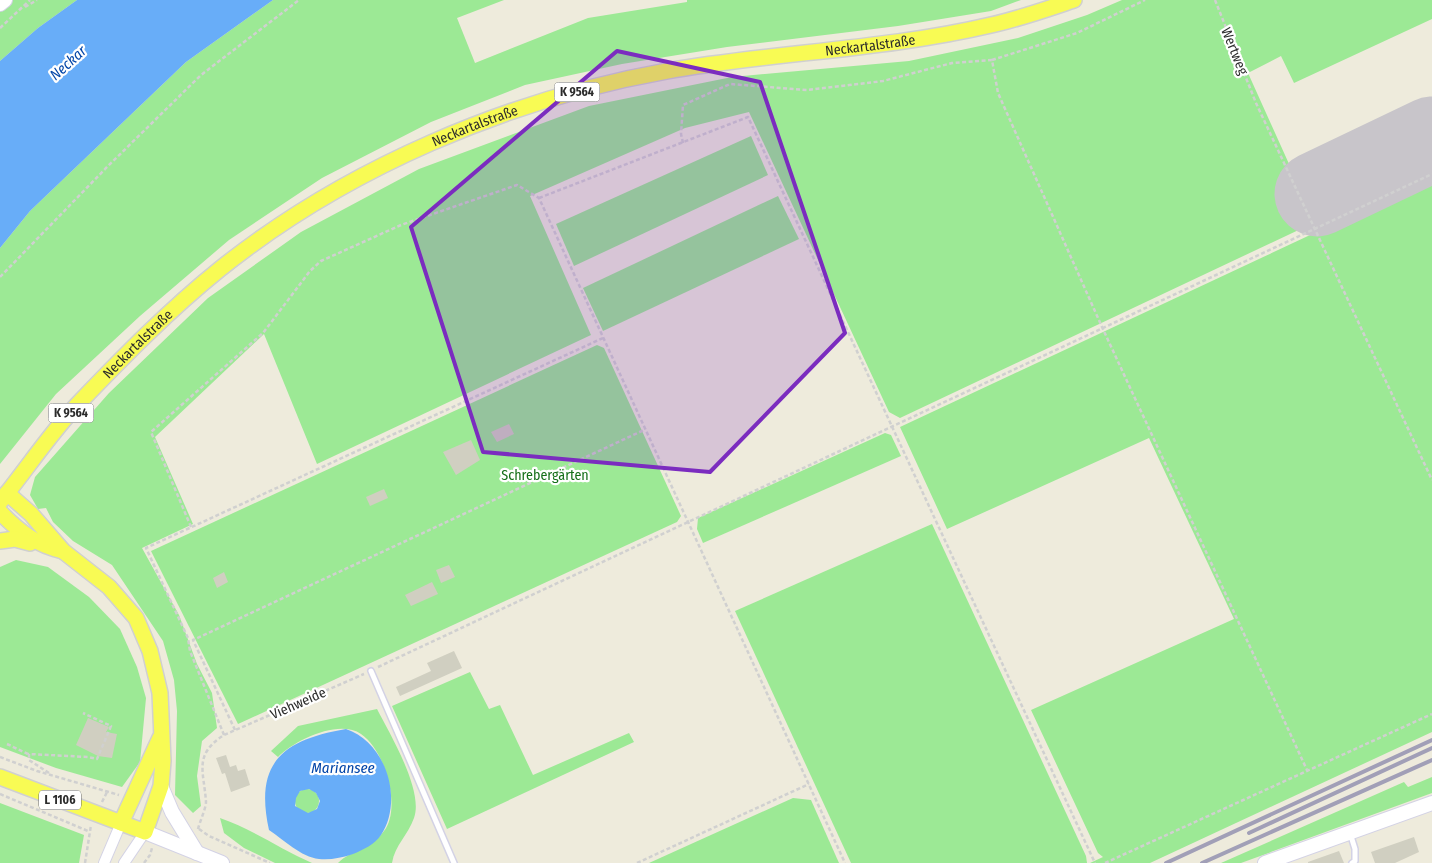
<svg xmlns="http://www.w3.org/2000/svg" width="1432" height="863" viewBox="0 0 1432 863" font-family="'Fira Sans Condensed',sans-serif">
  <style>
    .green { fill: #9ce995 }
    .water { fill: #68adf8; fill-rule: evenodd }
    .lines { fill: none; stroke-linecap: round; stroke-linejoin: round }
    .runway { stroke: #c8c5ca; stroke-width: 85 }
    .building { fill: #d0cfc1 }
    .lane-casing { stroke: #d3d2e5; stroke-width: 8 }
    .street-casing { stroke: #d3d2e5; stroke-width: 12 }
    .secondary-casing { stroke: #d3d2e5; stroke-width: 16 }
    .primary-casing { stroke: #d0d0d0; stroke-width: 18 }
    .path { stroke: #d0d0d0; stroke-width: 2.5; stroke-dasharray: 4 2.5; stroke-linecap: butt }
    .lane { stroke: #fff; stroke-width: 5 }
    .street { stroke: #fff; stroke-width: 10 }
    .secondary { stroke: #fff; stroke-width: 14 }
    .primary { stroke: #f8fb54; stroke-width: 15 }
    .rail { stroke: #a19fb7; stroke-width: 4 }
    .marked { fill: #7b2cbf; fill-opacity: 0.2; stroke: #7b2cbf; stroke-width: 4; stroke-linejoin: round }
    .labels { text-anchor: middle; stroke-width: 4.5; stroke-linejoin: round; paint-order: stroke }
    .shield { fill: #fff; stroke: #6b6b6b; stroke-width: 1 }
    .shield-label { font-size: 12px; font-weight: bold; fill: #2b2b2b }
    .street-label { font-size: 14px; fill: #2b2b2b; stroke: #fff }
    .park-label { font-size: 14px; fill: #156f19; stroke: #fff }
    .water-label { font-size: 15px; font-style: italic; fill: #0345a8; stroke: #fff }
  </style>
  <rect width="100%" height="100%" fill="#eeebdc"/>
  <!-- green -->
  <g class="green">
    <path d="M0,0H77L38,28L0,61Z"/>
    <path d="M273,0H504L457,18L475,63L588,18L687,2V0H1021L991,11L898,26L727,47L622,64L525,85L431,122L322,178L229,240L140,316L56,394L0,464V248L30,211L186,62Z"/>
    <path d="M1122,0H1432V19L1294,83L1281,56L1248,73L1294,175L1432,113V167L900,418L889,412L749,112L685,128L530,196L591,335L317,464L264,334L155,437L193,524L142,548L179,615L197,664L212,693L217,728L202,741L197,776L201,806L193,813L175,795L177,711L174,680L163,641L112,565L73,541L53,522L46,508L38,509L30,495L35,477L109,393L208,298L301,232L419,169L589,106L732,77L909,61L1018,38L1087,15Z"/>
    <path d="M751,136L768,175L574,266L556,224Z"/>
    <path d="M1432,178V732L1150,863H1090L1103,857L1098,853L1031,710L1234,619L1149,438L947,529L900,427Z"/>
    <path d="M778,196L799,239L603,331L583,288Z"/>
    <path d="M597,345L604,348L681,516L677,522L238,724L151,551Z"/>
    <path d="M885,433L891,435L901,456L703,543L697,529L698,518Z"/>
    <path d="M932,524L1086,856L1087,863H851L735,611Z"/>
    <path d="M16,560L48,567L89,597L120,629L137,667L146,698L140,762L122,787L56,768L0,747V567Z"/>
    <path d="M470,672L489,709L500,705L533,775L629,733L634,742L447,829L392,706Z"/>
    <path d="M377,709C390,734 424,791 414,818C408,835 395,845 392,863H338C351,850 372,848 384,831C402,808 385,750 361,734C339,719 295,740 278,757L271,751L298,726Z"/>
    <path d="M1432,777V793L1241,863H1221L1404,782L1408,787Z"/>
    <circle cx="307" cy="801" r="12"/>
    <path d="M793,798L811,800L839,863H649Z"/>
    <path d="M0,803L84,835L79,863H0Z"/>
    <path d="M220,818C252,829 280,849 312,863H275L244,848L224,833Z"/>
  </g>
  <!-- water -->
  <g class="water">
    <path d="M77,0H273L186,62L30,211L0,248V61L38,28Z"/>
    <path d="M346,729C386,742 404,800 381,835C375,844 363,850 353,854C342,858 330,860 319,859C301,857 284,840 269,830C254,762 283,740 346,729ZM309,789L316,793L320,801L317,809L308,813L295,806L296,798L300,791Z"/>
  </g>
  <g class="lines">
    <!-- runway -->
    <path class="runway" d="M1317,194L1432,139"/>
  </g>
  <!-- building -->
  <g class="building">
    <path d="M509,424L514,434L497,442L491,432Z"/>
    <path d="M471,440L480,460L456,475L443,452Z"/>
    <path d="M384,489L388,498L370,506L366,497Z"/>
    <path d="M449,565L455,577L441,583L436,570Z"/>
    <path d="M224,572L228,582L217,588L213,578Z"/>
    <path d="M432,582L438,594L411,606L405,595Z"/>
    <path d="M454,651L462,668L400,696L396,687L431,671L427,663Z"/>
    <path d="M88,718L109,727L106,732L117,734L112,758L98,756L76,745Z"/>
    <path d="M226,755L230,767L236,765L238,771L245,769L250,785L231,792L225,773L222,774L216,758Z"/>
    <path d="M1414,837L1419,852L1395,863H1375L1371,852Z"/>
    <path d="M1339,851L1344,863H1308V862Z"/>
  </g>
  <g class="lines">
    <defs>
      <g id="lane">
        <path d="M371,671L454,863"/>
        <path d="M1350,833L1355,849V861L1352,863"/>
      </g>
      <g id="street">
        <path d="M104,863L121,823"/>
        <path d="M124,863L145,832"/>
      </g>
      <g id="secondary">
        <path d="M0,4L5,0"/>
        <path d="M161,786L172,812L197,853"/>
        <path d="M145,832L222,863"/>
        <path d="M1265,863L1432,803"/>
      </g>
      <g id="primary">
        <path id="s1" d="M0,502C26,470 49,435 77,405C122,358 169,310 220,269C346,168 509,99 667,71C774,52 885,50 991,25C1019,19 1047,9 1074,0"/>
        <path d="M0,512C19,532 37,545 63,551"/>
        <path d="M0,541L15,539L30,543"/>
        <path d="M0,777L145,832L161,786L163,761L160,693L150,651L136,618L109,587L63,551L31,514L7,493"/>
        <path d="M121,823L160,738"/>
      </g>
    </defs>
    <!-- lane casing -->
    <use href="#lane" class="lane-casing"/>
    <!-- street casing -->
    <use href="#street" class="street-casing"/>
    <!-- secondary casing -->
    <use href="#secondary" class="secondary-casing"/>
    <!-- primary casing -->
    <use href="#primary" class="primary-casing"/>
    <!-- path -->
    <g class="path">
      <path d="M1215,0L1256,103L1432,480"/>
      <path d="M25,7L37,0"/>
      <path d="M0,28L30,0"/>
      <path d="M992,60L1077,33L1145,0"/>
      <path d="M683,143L681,134L683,105L730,84L807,90L883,81L952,63L992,60L998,93L1102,327L1307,770"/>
      <path d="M539,198L748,117L1095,863"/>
      <path d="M0,277L108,166L201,75L299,0"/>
      <path d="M191,527L151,432L263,333L310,271L321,261L401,225L517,185L539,198L845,863"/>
      <path d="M378,667L1432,174"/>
      <path d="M235,730L193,640L644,430"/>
      <path d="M224,735L190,651L188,638L146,548L603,338"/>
      <path d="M7,744L28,754"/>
      <path d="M0,757L37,771L119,795"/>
      <path d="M49,773L29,760V754L88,757L97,759L111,726L83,713"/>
      <path d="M0,794L88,831"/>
      <path d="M102,802L107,792"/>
      <path d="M198,829C200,821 206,808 206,802C204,771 193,755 224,735L364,674"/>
      <path d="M199,829L209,836L270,863"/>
      <path d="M85,863L91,825"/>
      <path d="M144,863L150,855L152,848"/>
      <path d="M637,863L809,784"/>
      <path d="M1105,863L1432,714"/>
    </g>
    <!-- lane -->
    <use href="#lane" class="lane"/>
    <!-- street -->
    <use href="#street" class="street"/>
    <!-- secondary -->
    <use href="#secondary" class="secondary"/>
    <!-- primary -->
    <use href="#primary" class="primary"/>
    <!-- rail -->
    <g class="rail">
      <path d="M1249,833L1432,748"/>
      <path d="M1166,863L1432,740"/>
      <path d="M1202,863L1432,760"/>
    </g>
  </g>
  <!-- marked area -->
  <path class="marked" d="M617,51L760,82L845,333L710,472L483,452L411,227Z"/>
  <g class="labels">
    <!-- shield labels -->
    <g class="shield">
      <rect x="554.5" y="82.5" width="45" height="19" rx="4"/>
      <rect x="48.5" y="403.5" width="45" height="19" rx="4"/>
      <rect x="39" y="790.5" width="42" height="19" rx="4"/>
    </g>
    <g class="shield-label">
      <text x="577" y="96">K 9564</text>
      <text x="71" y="417">K 9564</text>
      <text x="60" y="804">L 1106</text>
    </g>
    <!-- street labels -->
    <g class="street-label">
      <text dy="5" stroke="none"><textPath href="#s1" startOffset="1020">Neckartalstraße</textPath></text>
      <text transform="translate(1235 51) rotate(68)" y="5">Wertweg</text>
      <text dy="5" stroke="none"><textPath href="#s1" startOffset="615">Neckartalstraße</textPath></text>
      <text dy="5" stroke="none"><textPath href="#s1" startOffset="210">Neckartalstraße</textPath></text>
      <text transform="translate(298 703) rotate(-24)" y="5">Viehweide</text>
    </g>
    <!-- park labels -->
    <g class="park-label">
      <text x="545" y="480">Schrebergärten</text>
    </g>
    <!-- water labels -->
    <g class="water-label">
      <text transform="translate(68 63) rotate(-42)" y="5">Neckar</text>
      <text x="343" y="773">Mariansee</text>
    </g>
  </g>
</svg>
